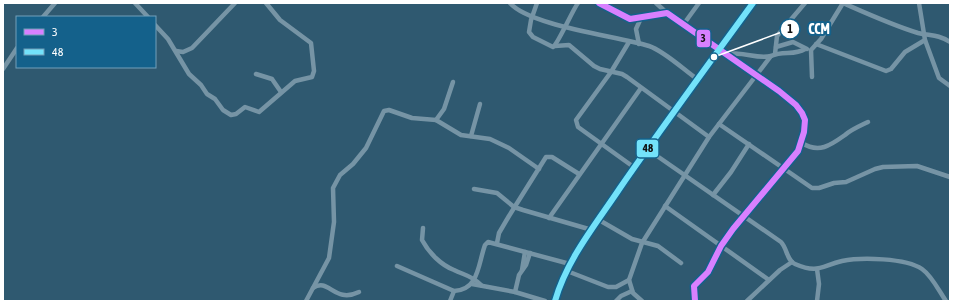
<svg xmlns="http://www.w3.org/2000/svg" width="953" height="304" viewBox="0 0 953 304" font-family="'Asap Condensed',sans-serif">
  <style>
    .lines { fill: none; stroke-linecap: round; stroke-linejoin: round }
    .minor { stroke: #7694a5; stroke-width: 4.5 }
    .tertiary { stroke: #7694a5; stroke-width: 5.5 }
    .secondary { stroke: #7d9aa9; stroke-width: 6 }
    .bus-1-casing { stroke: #14618b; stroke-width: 9 }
    .bus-2-casing { stroke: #14618b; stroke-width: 9 }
    .bus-1 { stroke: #d880ff; stroke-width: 6 }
    .bus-2 { stroke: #73e2fa; stroke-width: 6 }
    .leader { fill: none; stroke: #fff; stroke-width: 1.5 }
    .callout-dot { fill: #fff; stroke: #14618b; stroke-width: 1.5 }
    .mark-label { font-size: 12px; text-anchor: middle; font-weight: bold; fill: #111 }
    .callout-label { font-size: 14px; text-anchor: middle; font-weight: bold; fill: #fff; stroke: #14618b; stroke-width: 4; stroke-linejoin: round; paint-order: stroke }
    .line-badge { stroke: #14618b; stroke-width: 1.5 }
    .pale-badge-label { font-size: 11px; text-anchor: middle; font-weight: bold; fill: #111 }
  </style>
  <rect width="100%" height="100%" fill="#2f5970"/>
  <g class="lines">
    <!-- minor -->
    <g class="minor">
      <path d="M135,3L148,17"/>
      <path d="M510,3C530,26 617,36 649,46C664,51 683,69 697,79"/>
      <path d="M537,3L531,20L529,32L533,37L553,47C558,44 572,11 578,3"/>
      <path d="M656,3L667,13"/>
      <path d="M843,3C868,14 892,25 918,33C930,36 938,34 950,42"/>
      <path d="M919,3L925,40L939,78L950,86"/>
      <path d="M43,17L55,3"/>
      <path d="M155,25L168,39L189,74L201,85L207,94L215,99L223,110L231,115L236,114L245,107L259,112L295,81L312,77L314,71L311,43L280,20L266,3"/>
      <path d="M683,25L699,3"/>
      <path d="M629,42L611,72L576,120L578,127L635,168"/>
      <path d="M639,44L636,29L641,18"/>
      <path d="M816,44L886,71L891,69L905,52L925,40"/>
      <path d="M555,46L569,45L594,66L600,69L622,74L627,77L709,137"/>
      <path d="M776,47L793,42L807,49"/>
      <path d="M176,51L183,52L192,48L235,3"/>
      <path d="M775,54L777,36L805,3"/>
      <path d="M726,55C742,50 756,60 771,56"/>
      <path d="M3,69L17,48"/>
      <path d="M256,74L272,79L281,92"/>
      <path d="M812,77L811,50L821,39L843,3"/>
      <path d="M436,120L444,109L453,82"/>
      <path d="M719,124L812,188H819L834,183L846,182L875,169L883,167L917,166L950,177"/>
      <path d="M471,136L480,104"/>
      <path d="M802,143C819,154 831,145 845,135C852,129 860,126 868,122"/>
      <path d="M647,149L781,242C787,248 787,261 795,264C818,274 821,266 842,261C861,257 906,258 922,269C932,276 939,291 946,301"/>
      <path d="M474,189L497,193L514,207L523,210L592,230"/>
      <path d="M713,195L731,172L749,144"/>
      <path d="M665,206L769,280"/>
      <path d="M549,218L641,88"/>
      <path d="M599,220L632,239L658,246L681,263"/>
      <path d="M423,228L422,240C429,253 441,265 454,270C464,275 473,276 481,285"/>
      <path d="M497,243L499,233L509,216L546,157H552L579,174"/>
      <path d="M397,266L454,291C479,290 478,264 485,245L488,242L570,264"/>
      <path d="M522,270L525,252"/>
      <path d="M567,271L608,287H616L629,280"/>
      <path d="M472,284L515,292L545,301"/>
      <path d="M313,288C329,277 334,304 359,292"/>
      <path d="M515,292L519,275L526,265L530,253"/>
      <path d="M306,301L329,258L334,222L333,188L340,175L353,164L366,148L384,111L389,110L412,118L436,120L461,135L490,139L509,148L539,169"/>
      <path d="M450,301L454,291"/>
      <path d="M616,301L621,296L632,291"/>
      <path d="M642,301L633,293L629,280L642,243L709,137L771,56C783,50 794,56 805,49"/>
      <path d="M695,301L694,286L708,272L721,246L733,229L798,151L804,132L805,120L802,113L796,105L720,50"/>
      <path d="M747,301L780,270L792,262"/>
      <path d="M817,301L819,284L817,269"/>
    </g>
    <!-- tertiary -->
    <path class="tertiary" d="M599,3L630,19L667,13L720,50"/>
    <!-- secondary -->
    <path class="secondary" d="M555,301C567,259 596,224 620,188C663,126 708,65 753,3"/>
    <defs>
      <path id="bus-1" d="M599,3L630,19L667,13L779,91L796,105L802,113L805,120L804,132L798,151L733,229L721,246L708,272L694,286L695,301"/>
      <path id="bus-2" d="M555,301C567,259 596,224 620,188C663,126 708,65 753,3"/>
    </defs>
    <!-- bus-1 casing -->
    <use href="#bus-1" class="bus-1-casing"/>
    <!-- bus-2 casing -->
    <use href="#bus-2" class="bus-2-casing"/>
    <!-- bus-1 -->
    <use href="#bus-1" class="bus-1"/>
    <!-- bus-2 -->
    <use href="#bus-2" class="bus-2"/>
  </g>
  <!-- callouts -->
  <path class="leader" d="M714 57L790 29"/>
  <g class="callout-dot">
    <circle cx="714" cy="57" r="4"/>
    <circle cx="790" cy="29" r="10"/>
  </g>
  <g class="mark-label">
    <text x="790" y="33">1</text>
  </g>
  <g class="callout-label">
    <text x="819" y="34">CCM</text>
  </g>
  <g class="line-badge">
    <rect x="696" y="29" width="15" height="19" rx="4" fill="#d880ff"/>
    <rect x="636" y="139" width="23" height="19" rx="4" fill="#73e2fa"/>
  </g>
  <g class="pale-badge-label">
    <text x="703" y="42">3</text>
    <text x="648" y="152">48</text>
  </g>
  <!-- border -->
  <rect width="953" height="304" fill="none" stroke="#ffffff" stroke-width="8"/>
  <!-- legend -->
  <rect x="16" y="16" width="140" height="52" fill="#14618b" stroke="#72a0b9"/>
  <rect x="24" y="29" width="20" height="6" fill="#d880ff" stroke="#72a0b9"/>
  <text x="52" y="36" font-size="12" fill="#ffffff">3</text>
  <rect x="24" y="49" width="20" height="6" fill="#73e2fa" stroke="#72a0b9"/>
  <text x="52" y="56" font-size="12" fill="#ffffff">48</text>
</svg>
